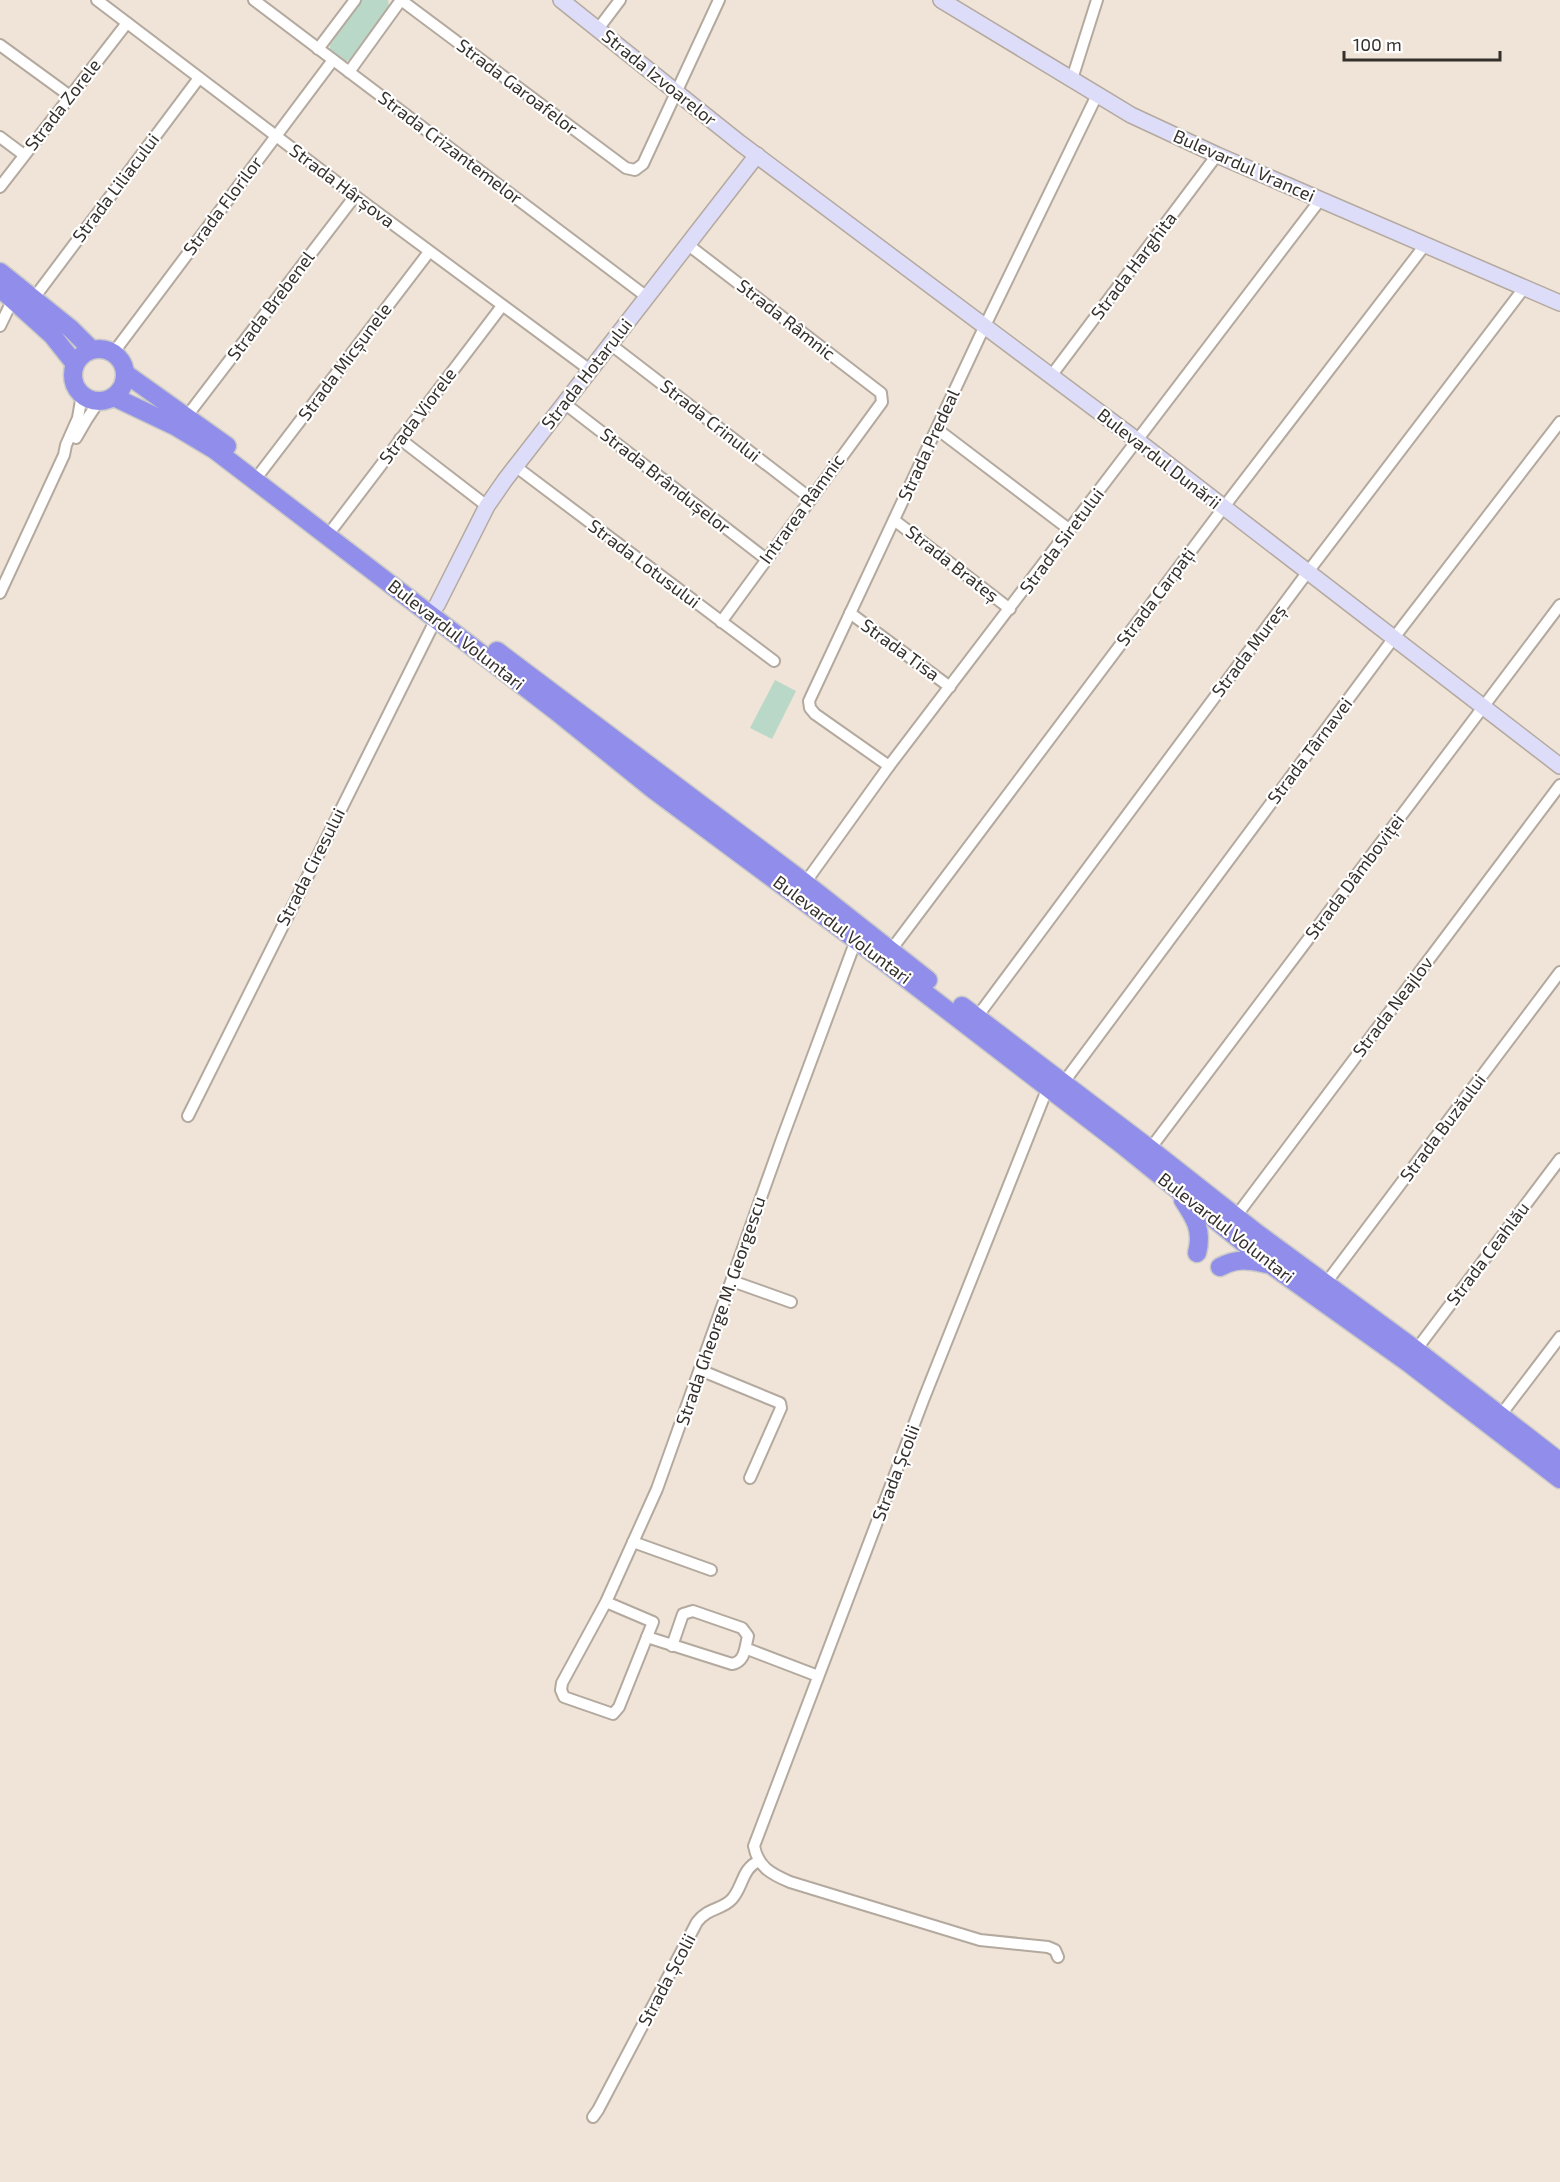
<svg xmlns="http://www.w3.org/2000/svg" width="1560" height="2182" viewBox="0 0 1560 2182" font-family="'Exo 2',sans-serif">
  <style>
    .green { fill: #b9d8c8 }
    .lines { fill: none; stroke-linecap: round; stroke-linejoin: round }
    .street-casing { stroke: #b4a99e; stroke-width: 14 }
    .secondary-casing { stroke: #b4a99e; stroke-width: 18 }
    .highway-casing { stroke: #cac9c8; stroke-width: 21 }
    .street { stroke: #fff; stroke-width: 10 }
    .secondary { stroke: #deddf9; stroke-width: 15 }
    .highway { stroke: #908eea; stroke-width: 18 }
    .labels { text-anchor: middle; stroke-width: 4.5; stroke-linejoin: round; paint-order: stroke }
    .street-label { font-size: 18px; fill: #35302c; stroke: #fff }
  </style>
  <rect width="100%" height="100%" fill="#efe4d7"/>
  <!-- green -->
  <g class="green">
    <path d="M362,0H388L389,7L350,60L343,62L330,52V45Z"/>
    <path d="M775,680L796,691L772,739L750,728Z"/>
  </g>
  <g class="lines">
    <defs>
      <g id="street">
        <path d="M97,0L355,196L590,370"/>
        <path d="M254,0L647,297"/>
        <path d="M401,0L626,168L635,170L643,164L719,0"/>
        <path d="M598,29L620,0"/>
        <path d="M0,45L70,96"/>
        <path d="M318,49L355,0"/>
        <path d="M349,72L401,0"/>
        <path d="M1072,79L1097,0"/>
        <path d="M0,137L24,155"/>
        <path d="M0,187L127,23"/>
        <path d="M687,244L881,393L882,402L721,622"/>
        <path d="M34,298L199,78"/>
        <path d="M0,326L13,299"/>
        <path d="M610,344L810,498"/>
        <path d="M114,352L333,60"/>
        <path d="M1051,376L1217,155"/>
        <path d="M564,403L766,559"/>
        <path d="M187,416L355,196"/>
        <path d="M937,429L1070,530"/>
        <path d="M76,438L87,419L99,401"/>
        <path d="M400,439L487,506"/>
        <path d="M515,466L774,661"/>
        <path d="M261,472L429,252"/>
        <path d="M894,520L1010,609"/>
        <path d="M334,527L502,306"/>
        <path d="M0,593L64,455L66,445L78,418L82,394"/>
        <path d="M850,613L950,687"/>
        <path d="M889,766L815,714L810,708L809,701L980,336L1097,95"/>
        <path d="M805,883L889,766L1320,200"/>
        <path d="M891,950L1230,499L1425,245"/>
        <path d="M977,1017L1301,581L1524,288"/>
        <path d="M1064,1082L1393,639L1560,422"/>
        <path d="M1048,1087L924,1398L754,1846C758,1867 771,1874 790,1882L980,1940L1048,1947L1055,1950L1058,1957"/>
        <path d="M188,1116L436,619"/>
        <path d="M1150,1149L1560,605"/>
        <path d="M1234,1219L1560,785"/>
        <path d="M732,1281L791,1302"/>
        <path d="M1326,1283L1560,972"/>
        <path d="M1416,1350L1560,1159"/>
        <path d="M700,1370L780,1403L781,1408L750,1478"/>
        <path d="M1500,1416L1560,1337"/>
        <path d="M633,1542L711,1570"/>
        <path d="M606,1602L653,1622L619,1707L613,1714L564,1697L561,1690L562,1683L606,1602L657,1489L782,1139L856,940"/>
        <path d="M647,1637L732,1664C745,1662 745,1648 748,1636L742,1628L693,1611L683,1614L672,1646"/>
        <path d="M750,1650L818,1676"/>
        <path d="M593,2117L598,2110L697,1922C709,1907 722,1910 732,1899C743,1887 742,1868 759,1861"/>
      </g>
      <g id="secondary">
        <path d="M561,0L740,143L1138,441L1560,766"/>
        <path d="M941,0L1131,115L1217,155L1560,303"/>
        <path d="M437,605L487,506L505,480L757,155"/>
      </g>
      <g id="highway">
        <path d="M0,272L71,329L91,349"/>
        <path d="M0,288L52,335L75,364"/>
        <circle cx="99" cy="375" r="26"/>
        <path d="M126,374L227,446"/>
        <path d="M114,397L175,426L215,450L556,711L654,790L856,940L1120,1143L1271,1265L1410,1364L1560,1479"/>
        <path d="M497,651L805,883L928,980"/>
        <path d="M962,1006L1150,1149L1258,1234L1416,1350L1560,1462"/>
        <path d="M1183,1200C1195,1218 1203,1231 1197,1253"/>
        <path d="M1220,1267C1236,1258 1249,1260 1267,1264"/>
      </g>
    </defs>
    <!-- street casing -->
    <use href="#street" class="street-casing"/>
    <!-- secondary casing -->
    <use href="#secondary" class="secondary-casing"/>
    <!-- highway casing -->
    <use href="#highway" class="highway-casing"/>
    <!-- street -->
    <use href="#street" class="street"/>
    <!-- secondary -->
    <use href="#secondary" class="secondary"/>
    <!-- highway -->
    <use href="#highway" class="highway"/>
  </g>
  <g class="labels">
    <!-- street labels -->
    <g class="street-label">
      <text transform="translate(659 78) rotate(39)" y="6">Strada Izvoarelor</text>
      <text transform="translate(517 87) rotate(37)" y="6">Strada Garoafelor</text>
      <text transform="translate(63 105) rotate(-52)" y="6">Strada Zorele</text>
      <text transform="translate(450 148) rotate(37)" y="6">Strada Crizantemelor</text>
      <text transform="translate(1244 166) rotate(24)" y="6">Bulevardul Vrancei</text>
      <text transform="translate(342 186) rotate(37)" y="6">Strada Hârșova</text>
      <text transform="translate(116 188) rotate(-53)" y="6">Strada Liliacului</text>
      <text transform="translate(223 206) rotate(-53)" y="6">Strada Florilor</text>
      <text transform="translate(1134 266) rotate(-53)" y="6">Strada Harghita</text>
      <text transform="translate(271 306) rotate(-53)" y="6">Strada Brebenel</text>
      <text transform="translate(786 320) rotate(38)" y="6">Strada Râmnic</text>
      <text transform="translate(345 362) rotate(-53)" y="6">Strada Micșunele</text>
      <text transform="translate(587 374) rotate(-52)" y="6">Strada Hotarului</text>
      <text transform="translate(418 416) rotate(-53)" y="6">Strada Viorele</text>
      <text transform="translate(710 421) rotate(38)" y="6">Strada Crinului</text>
      <text transform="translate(929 445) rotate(-65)" y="6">Strada Predeal</text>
      <text transform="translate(1159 459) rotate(38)" y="6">Bulevardul Dunării</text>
      <text transform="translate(665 481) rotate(38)" y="6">Strada Brândușelor</text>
      <text transform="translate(802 509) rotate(-54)" y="6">Intrarea Râmnic</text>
      <text transform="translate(1062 541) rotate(-53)" y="6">Strada Siretului</text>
      <text transform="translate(644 564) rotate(37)" y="6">Strada Lotusului</text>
      <text transform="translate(952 564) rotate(38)" y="6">Strada Brateș</text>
      <text transform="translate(1156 597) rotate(-53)" y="6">Strada Carpați</text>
      <text transform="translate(456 635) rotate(38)" y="6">Bulevardul Voluntari</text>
      <text transform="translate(900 650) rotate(36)" y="6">Strada Tisa</text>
      <text transform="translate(1249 651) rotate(-53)" y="6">Strada Mureș</text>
      <text transform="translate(1310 751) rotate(-53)" y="6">Strada Târnavei</text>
      <text transform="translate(311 867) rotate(-63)" y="6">Strada Ciresului</text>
      <text transform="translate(1355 877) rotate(-53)" y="6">Strada Dâmboviței</text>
      <text transform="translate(842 930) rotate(37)" y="6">Bulevardul Voluntari</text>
      <text transform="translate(1393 1007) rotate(-53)" y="6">Strada Neajlov</text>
      <text transform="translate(1443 1128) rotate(-53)" y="6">Strada Buzăului</text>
      <text transform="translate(1226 1228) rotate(38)" y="6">Bulevardul Voluntari</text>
      <text transform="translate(1488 1254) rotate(-53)" y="6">Strada Ceahlău</text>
      <text transform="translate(721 1311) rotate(-71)" y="6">Strada Gheorge M. Georgescu</text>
      <text transform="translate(896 1473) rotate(-69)" y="6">Strada Școlii</text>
      <text transform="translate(667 1980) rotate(-62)" y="6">Strada Școlii</text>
    </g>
  </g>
  <!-- scale -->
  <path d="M1344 51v9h156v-9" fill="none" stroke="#35302c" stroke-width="3"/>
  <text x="1353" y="51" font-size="18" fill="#35302c" stroke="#ffffff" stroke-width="4.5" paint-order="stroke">100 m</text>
</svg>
